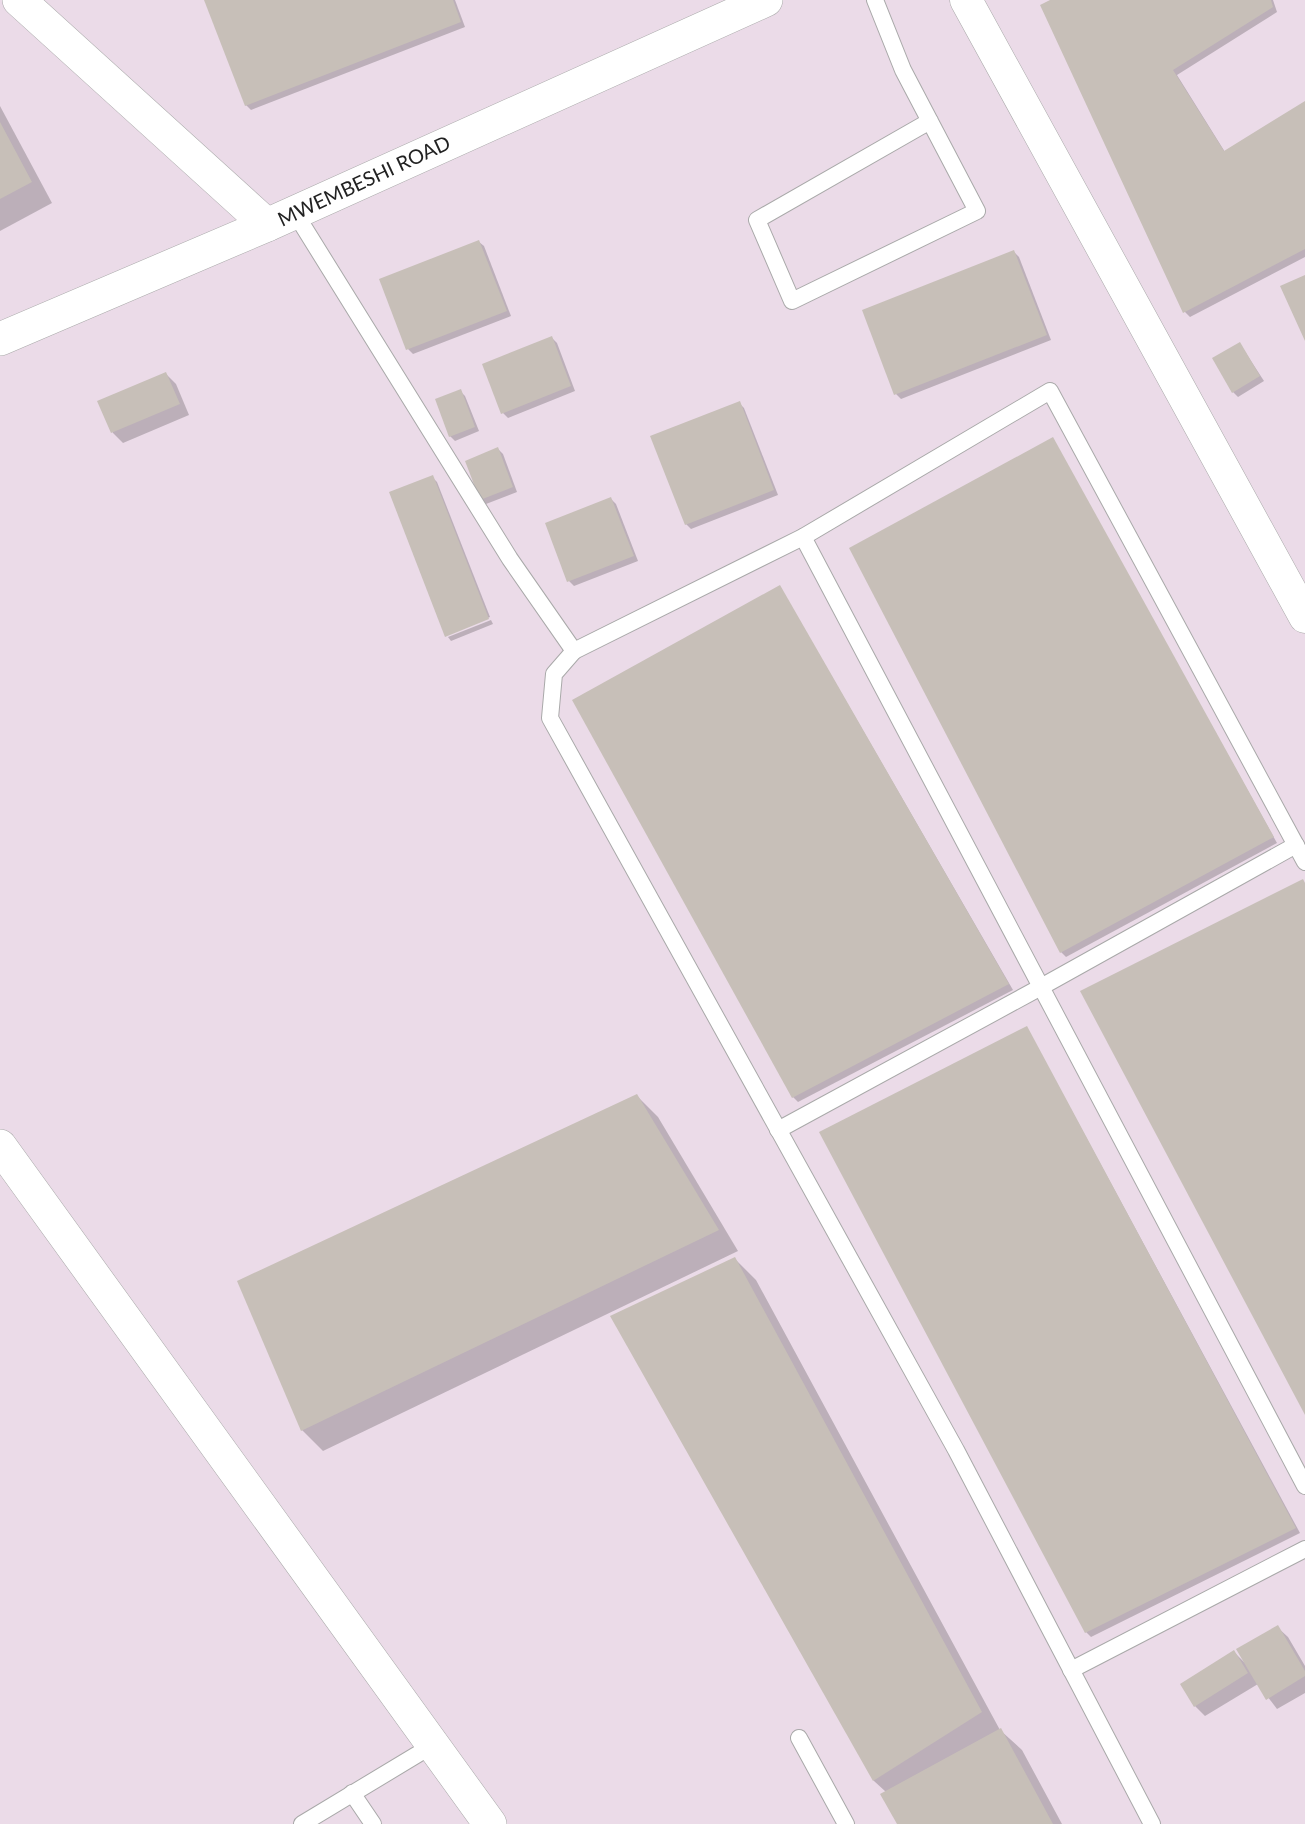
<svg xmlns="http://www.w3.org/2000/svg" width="1305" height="1824" viewBox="0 0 1305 1824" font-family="Lato,sans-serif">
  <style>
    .industrial { fill: #ebdbe8 }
    .shadow { fill: #0003 }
    .building { fill: #c7bfb8 }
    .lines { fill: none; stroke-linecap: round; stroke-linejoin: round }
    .service-casing { stroke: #a9a9a9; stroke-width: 18 }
    .minor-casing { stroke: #a9a9a9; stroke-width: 33 }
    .tertiary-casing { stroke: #a9a9a9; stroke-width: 34 }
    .service { stroke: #fff; stroke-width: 16 }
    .minor { stroke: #fff; stroke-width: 32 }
    .tertiary { stroke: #fff; stroke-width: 33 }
    .labels { text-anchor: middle; stroke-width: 4.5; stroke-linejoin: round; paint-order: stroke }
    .street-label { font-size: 20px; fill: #222; stroke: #fff }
  </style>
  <rect width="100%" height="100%" fill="#f2efe9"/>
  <!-- industrial -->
  <rect class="industrial" x="0" y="0" width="1305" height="1824"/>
  <!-- shadow -->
  <g class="shadow">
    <path d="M207,0H455L465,27L251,110L246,105Z"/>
    <path d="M1053,0H1273L1277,12L1177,75L1225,152L1305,103V257L1190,317L1185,312Z"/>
    <path d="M0,106L52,203L0,231Z"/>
    <path d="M479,242L484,246L511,316L413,354L408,349L381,280Z"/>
    <path d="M1014,252L1019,257L1051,340L901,399L896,394Z"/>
    <path d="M552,338L557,343L575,391L508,418L503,413Z"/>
    <path d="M1240,344L1264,381L1238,397L1233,392Z"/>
    <path d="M166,374L176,384L189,415L123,443L113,433L99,402Z"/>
    <path d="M460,391L465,396L479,431L455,441L450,436Z"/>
    <path d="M739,403L744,408L778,495L691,529L686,524Z"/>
    <path d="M1052,439L1277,843L1066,957L1061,952Z"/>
    <path d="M498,449L503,454L517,492L486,504L481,499Z"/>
    <path d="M432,477L437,482L490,617L447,634Z"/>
    <path d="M611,499L616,504L638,561L574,586L569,581Z"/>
    <path d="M780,587L1013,990L798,1102L793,1097Z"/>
    <path d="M491,620L493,624L451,641L448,637Z"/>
    <path d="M1027,1028L1300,1533L1091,1637L1086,1632Z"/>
    <path d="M637,1096L658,1117L738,1251L323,1451L302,1430Z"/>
    <path d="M735,1259L756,1280L1000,1730L1022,1750L1062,1824H898L886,1792L874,1781L612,1316Z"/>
    <path d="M1277,1627L1288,1637L1305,1666V1693L1277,1709L1258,1684L1205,1716L1195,1706L1234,1652L1244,1662Z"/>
  </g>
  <!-- building -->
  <g class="building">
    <path d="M204,0H453L461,22L245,106Z"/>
    <path d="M1050,0H1271L1273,7L1173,70L1224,151L1305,101V249L1183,313L1040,5Z"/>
    <path d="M0,122L32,182L0,199Z"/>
    <path d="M479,240L507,311L406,350L379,279Z"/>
    <path d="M1014,250L1047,335L894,395L862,310Z"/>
    <path d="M1305,275V341L1280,286Z"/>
    <path d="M552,336L571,386L501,414L482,364Z"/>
    <path d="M1240,342L1260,376L1232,393L1212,358Z"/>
    <path d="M166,372L180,404L111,433L97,401Z"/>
    <path d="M461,389L475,427L449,437L435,399Z"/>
    <path d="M740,401L774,490L685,525L650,436Z"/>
    <path d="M1053,437L1274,837L1060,953L849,548Z"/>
    <path d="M498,447L513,487L480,500L465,461Z"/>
    <path d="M433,475L489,619L445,637L389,492Z"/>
    <path d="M611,497L634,556L567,582L545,523Z"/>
    <path d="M780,585L1009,984L792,1098L572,700Z"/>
    <path d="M1303,879L1305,883V1415L1080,991Z"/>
    <path d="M1027,1026L1296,1528L1085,1633L819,1132Z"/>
    <path d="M637,1094L719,1230L301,1431L237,1281Z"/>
    <path d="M735,1257L982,1712L873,1781L610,1316Z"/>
    <path d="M1278,1625L1305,1671V1676L1266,1700L1236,1649Z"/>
    <path d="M1234,1650L1248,1673L1194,1707L1180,1684Z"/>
    <path d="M1001,1728L1053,1824H897L880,1794Z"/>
  </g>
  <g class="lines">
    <defs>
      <g id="service">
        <path d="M875,0L903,70L977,211L792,301L757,220L930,121"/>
        <path d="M295,213L510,559L574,651L803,537L1050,391L1305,862"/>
        <path d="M803,537L1305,1486"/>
        <path d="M574,651L554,674L550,718L956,1450L1152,1824"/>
        <path d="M778,1130L1041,987L1296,845"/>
        <path d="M1071,1670L1305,1549"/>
        <path d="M799,1738L846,1824"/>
        <path d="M352,1793L373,1824"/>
        <path d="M302,1824L433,1745"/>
      </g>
      <path id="minor" d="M966,0L1305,617"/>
      <g id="tertiary">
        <path d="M19,0L267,225"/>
        <path d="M0,339L267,225L766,0"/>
        <path d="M0,1146L490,1824"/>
      </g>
    </defs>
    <!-- service casing -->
    <use href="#service" class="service-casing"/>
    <!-- minor casing -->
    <use href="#minor" class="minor-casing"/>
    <!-- tertiary casing -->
    <use href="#tertiary" class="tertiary-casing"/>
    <!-- service -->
    <use href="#service" class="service"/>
    <!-- minor -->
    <use href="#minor" class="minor"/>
    <!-- tertiary -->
    <use href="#tertiary" class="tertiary"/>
  </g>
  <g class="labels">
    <!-- street labels -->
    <g class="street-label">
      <text transform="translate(364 181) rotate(-25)" y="7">MWEMBESHI ROAD</text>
    </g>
  </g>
</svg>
